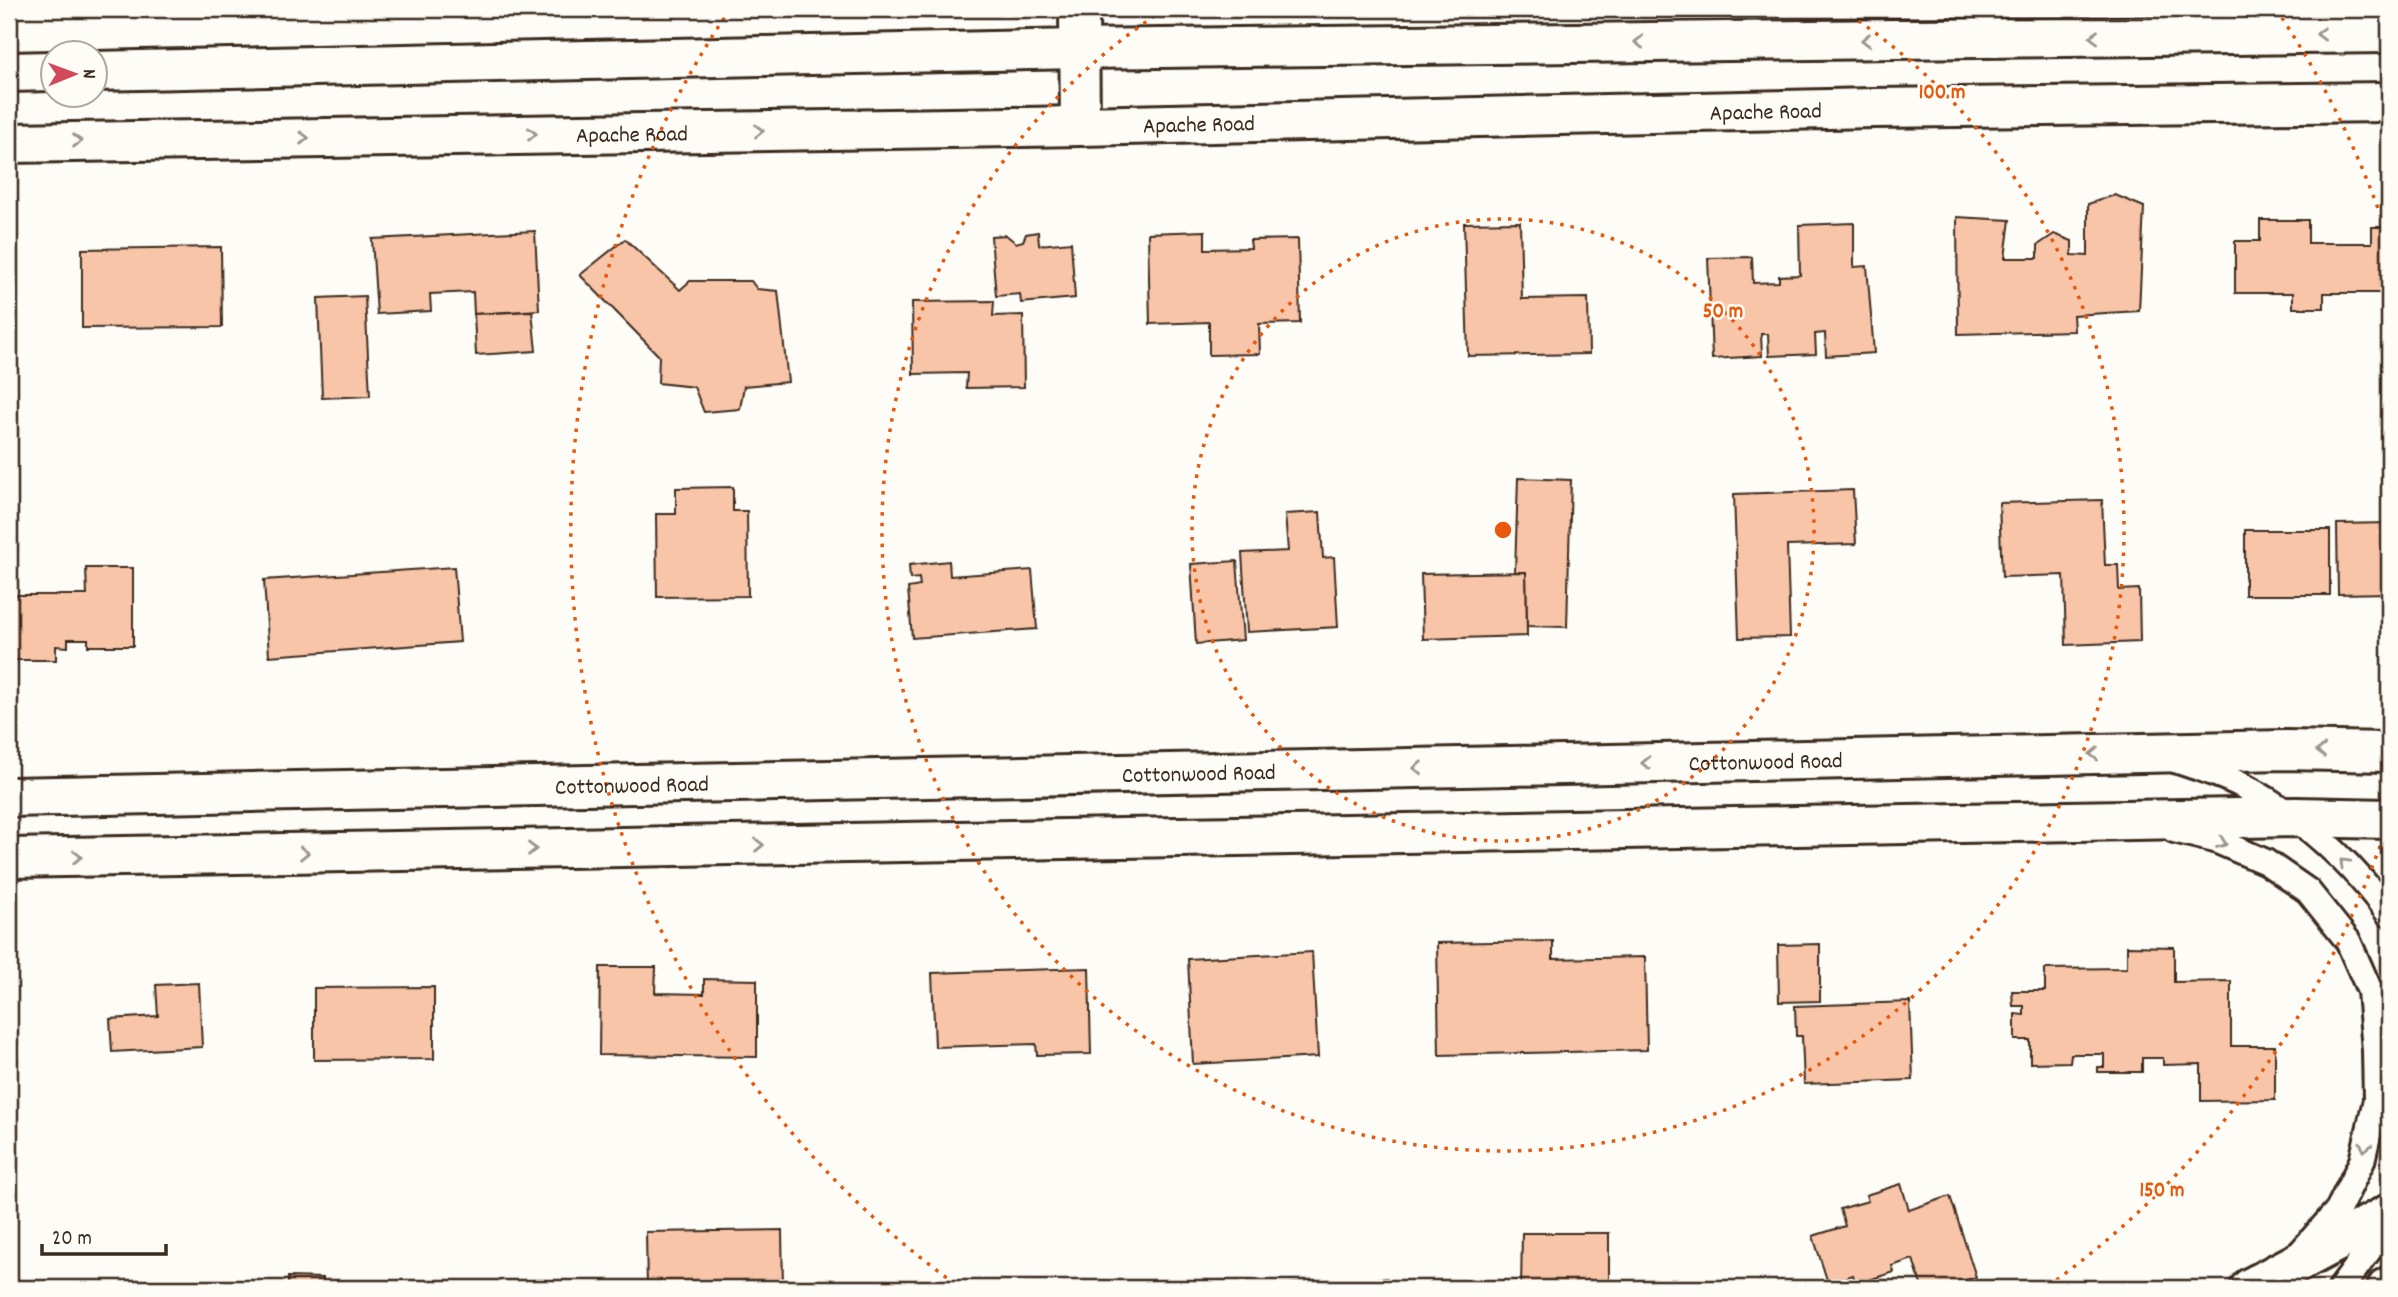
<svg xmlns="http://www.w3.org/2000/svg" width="2398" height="1297" viewBox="0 0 2398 1297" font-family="Dekko,sans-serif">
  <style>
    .building { fill: #f8c5a8; stroke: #3b2a1e; stroke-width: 2 }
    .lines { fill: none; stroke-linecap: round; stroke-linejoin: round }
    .service-casing { stroke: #3b2a1e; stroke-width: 30 }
    .minor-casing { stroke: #3b2a1e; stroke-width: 44 }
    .service { stroke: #fdfcf7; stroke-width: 24 }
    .minor { stroke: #fdfcf7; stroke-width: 38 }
    .oneway { stroke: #9c938a }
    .ring { fill: none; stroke: #e8590c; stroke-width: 3.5; stroke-dasharray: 3.5 7 }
    .labels { text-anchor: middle; stroke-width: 5; stroke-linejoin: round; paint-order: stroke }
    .street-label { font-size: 23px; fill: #3b2a1e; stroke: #fdfcf7 }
    .centre { fill: #e8590c; stroke: #fdfcf7; stroke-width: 3.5 }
    .ring-label { font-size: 21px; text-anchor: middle; font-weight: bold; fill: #e8590c; stroke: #fdfcf7; stroke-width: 5; stroke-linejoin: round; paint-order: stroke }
  </style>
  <rect width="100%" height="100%" fill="#fdfcf7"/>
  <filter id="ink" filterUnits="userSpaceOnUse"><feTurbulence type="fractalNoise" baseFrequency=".0143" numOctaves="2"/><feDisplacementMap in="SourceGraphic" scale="14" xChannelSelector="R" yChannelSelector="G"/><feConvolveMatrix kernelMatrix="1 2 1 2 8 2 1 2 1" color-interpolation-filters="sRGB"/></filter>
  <g filter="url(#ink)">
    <!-- building -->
    <g class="building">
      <path d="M2115,195L2144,207L2139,311L2073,315L2074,331L1958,334L1957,217L2010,220L2005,258H2038V245L2054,234L2072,241V255L2088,256V204Z"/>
      <path d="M2260,220H2308V243H2372V227H2389V293H2324V308H2293V293H2235V241H2260Z"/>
      <path d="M1520,222L1522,299L1588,298L1589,354L1468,356L1464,223Z"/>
      <path d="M1854,223V267L1867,266L1874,353L1826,356L1825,333L1815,334L1816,354L1769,356L1768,334H1761L1762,356L1712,359L1708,258L1752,257L1753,283L1779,282V276L1800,275L1799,225Z"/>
      <path d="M535,231L539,310L474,314L473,292L430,294L431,311L377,314L372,239Z"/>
      <path d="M1205,231V249L1251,248L1250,240L1298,239L1300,323L1259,324L1260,354L1209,355V322L1150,324L1148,233Z"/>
      <path d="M1038,232L1039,245L1071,242L1075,298L1021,303L1020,294L996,296L991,236L1006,235L1016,243L1023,241L1026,234Z"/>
      <path d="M625,239L680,290L690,281H751L757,289L778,291L788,382L744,386L740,409L704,412L694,387L658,383L659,356L580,275Z"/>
      <path d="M221,247L222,327L82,328V249Z"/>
      <path d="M365,296L370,396L322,398L318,298Z"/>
      <path d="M994,301L993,316L1023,315L1024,387L966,388L967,373L913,374L912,302Z"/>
      <path d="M532,311L536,351L476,355L474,314Z"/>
      <path d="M1518,478L1571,480L1567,627L1527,626L1526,572H1515Z"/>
      <path d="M733,487V511H747L748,596L657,597L656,514H676V488Z"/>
      <path d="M1853,490L1856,544L1787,546L1790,637L1739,638L1734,494Z"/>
      <path d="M2102,500L2105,565H2118L2119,590L2139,589L2140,642L2066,645L2064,575L2002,577L1999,503Z"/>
      <path d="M1320,512L1323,558L1334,557L1338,627L1247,632L1242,553L1288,551L1285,514Z"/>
      <path d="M2389,523V593L2338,594L2337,524Z"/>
      <rect x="2245" y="530" width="85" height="65"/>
      <path d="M949,561L950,576L1032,570L1037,629L912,638L908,588L920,586L919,578L910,579L909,565Z"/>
      <path d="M1237,561L1243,640L1196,644L1191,564Z"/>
      <path d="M454,567L460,642L269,656L264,580Z"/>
      <path d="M86,568H133V646H88V639H68V647L56,646V660H9V595H87Z"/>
      <path d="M1526,572L1527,636L1423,639L1421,574Z"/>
      <path d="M1553,941V959L1645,957L1647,1050L1439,1055L1437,943Z"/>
      <path d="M1820,944V1001L1779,1002L1778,945Z"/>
      <path d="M2127,946L2174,947V982L2231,981V1046H2275V1100L2201,1101V1064L2163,1065V1058H2142V1072H2098V1067H2104V1054H2071L2070,1062L2030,1063V1040H2015V1014L2024,1015V1006H2013L2012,991H2045V969L2127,968Z"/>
      <path d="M1312,952L1318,1057L1193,1064L1188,959Z"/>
      <path d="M600,967H656L655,993L704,994V979L757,980V1057L599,1055Z"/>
      <path d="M1089,968L1091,1054L1037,1055L1036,1044L935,1047L932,973Z"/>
      <path d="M199,983L202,1047L112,1052L110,1019L158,1016L156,985Z"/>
      <path d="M434,987V1059L314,1060V988Z"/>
      <path d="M1910,1002L1913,1080L1804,1084L1802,1036H1796L1795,1006Z"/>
      <path d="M1901,1184L1909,1210L1950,1196L1976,1277L1940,1288H1922L1913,1259L1892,1266L1894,1272L1856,1284L1853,1275L1828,1283L1813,1236L1845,1226L1840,1209L1868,1201L1866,1195Z"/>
      <path d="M782,1230L783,1288H647L646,1232Z"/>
      <path d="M1522,1233H1609V1288H1521Z"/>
      <path d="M288,1277L323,1278V1288H288Z"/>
      <path d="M1387,1278L1388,1288H1224Z"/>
    </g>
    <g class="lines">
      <defs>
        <g id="service">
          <path d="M2175,760C2198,768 2224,775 2245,787C2302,817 2351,862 2389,914"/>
          <path d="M2174,830L2215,840L2266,862L2308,891L2348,941L2370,991L2375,1050L2376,1100L2362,1161L2338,1210L2302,1251"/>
          <path d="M2341,1288L2389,1223"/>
        </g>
        <g id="minor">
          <path d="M1079,9L1080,126"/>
          <path d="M94,71L1079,49L2389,33"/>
          <path d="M9,72L52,71"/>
          <path id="s1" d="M9,143L1080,126L1874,108L2389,102"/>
          <path id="s2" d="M9,797L2285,750L2389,752"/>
          <path d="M9,858L2296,817L2389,819"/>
          <path d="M2250,1288L2389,1214"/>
          <path d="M2387,1288L2389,1287"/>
        </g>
      </defs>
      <!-- service casing -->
      <use href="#service" class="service-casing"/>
      <!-- minor casing -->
      <use href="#minor" class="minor-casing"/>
      <!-- service -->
      <use href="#service" class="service"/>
      <!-- minor -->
      <use href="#minor" class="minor"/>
    </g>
    <!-- one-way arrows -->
    <defs><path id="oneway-chevron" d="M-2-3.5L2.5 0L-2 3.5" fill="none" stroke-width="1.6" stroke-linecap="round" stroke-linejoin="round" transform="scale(1.75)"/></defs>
    <g class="oneway">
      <use href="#oneway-chevron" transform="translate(2321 34) rotate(179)"/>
      <use href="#oneway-chevron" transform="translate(2094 37) rotate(179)"/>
      <use href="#oneway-chevron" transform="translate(1866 40) rotate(179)"/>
      <use href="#oneway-chevron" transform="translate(1639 42) rotate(179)"/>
      <use href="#oneway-chevron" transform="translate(759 131) rotate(-1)"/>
      <use href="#oneway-chevron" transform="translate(532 134) rotate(-1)"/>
      <use href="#oneway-chevron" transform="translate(304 138) rotate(-1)"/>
      <use href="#oneway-chevron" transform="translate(77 141) rotate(-1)"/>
      <use href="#oneway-chevron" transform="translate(2321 751) rotate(-179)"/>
      <use href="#oneway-chevron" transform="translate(2094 754) rotate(179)"/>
      <use href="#oneway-chevron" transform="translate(1646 763) rotate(179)"/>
      <use href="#oneway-chevron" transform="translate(1418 768) rotate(179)"/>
      <use href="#oneway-chevron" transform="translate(2222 843) rotate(21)"/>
      <use href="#oneway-chevron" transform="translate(759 845) rotate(-1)"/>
      <use href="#oneway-chevron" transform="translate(532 849) rotate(-1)"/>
      <use href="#oneway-chevron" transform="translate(304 853) rotate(-1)"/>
      <use href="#oneway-chevron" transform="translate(77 857) rotate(-1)"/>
      <use href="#oneway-chevron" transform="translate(2344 863) rotate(-135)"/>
      <use href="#oneway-chevron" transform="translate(2365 1147) rotate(103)"/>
    </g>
  </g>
  <!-- distance rings -->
  <g class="ring">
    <circle cx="1503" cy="530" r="311"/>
    <path d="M1841 9A621 621 0 1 1 1165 9"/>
    <path d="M2387 826A932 932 0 0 1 2051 1284M955 1284A932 932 0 0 1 730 9M2276 9A932 932 0 0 1 2387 234"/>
  </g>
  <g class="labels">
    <!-- street labels -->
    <g class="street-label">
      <text dy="8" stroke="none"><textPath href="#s1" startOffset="1757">Apache Road</textPath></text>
      <text dy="8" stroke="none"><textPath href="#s1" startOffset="1190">Apache Road</textPath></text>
      <text dy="8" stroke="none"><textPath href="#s1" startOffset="623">Apache Road</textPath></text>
      <text dy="8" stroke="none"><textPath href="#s2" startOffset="1757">Cottonwood Road</textPath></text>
      <text dy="8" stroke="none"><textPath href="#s2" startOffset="1190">Cottonwood Road</textPath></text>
      <text dy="8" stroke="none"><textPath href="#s2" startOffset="623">Cottonwood Road</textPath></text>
    </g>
  </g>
  <circle cx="1503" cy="530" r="10" class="centre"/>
  <g class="ring-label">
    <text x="1942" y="98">100 m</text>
    <text x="1723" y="317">50 m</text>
    <text x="2162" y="1196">150 m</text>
  </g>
  <!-- margin -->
  <rect width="2398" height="1297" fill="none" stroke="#fdfcf7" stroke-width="35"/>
  <rect x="18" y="18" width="2363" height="1262" fill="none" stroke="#3b2a1e" stroke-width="2.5" filter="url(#ink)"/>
  <!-- north arrow -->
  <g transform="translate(74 74) rotate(89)"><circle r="33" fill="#fdfcf7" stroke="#afa8a0" stroke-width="2"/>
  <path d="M0-5L12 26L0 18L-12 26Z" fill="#d1495b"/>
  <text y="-10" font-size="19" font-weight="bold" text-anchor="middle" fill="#3b2a1e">N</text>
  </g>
  <!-- scale -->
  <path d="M42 1244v10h124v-10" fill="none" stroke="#3b2a1e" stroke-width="3.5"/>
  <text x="52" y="1244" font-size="21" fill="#3b2a1e" stroke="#fdfcf7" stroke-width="5" paint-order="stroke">20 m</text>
</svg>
